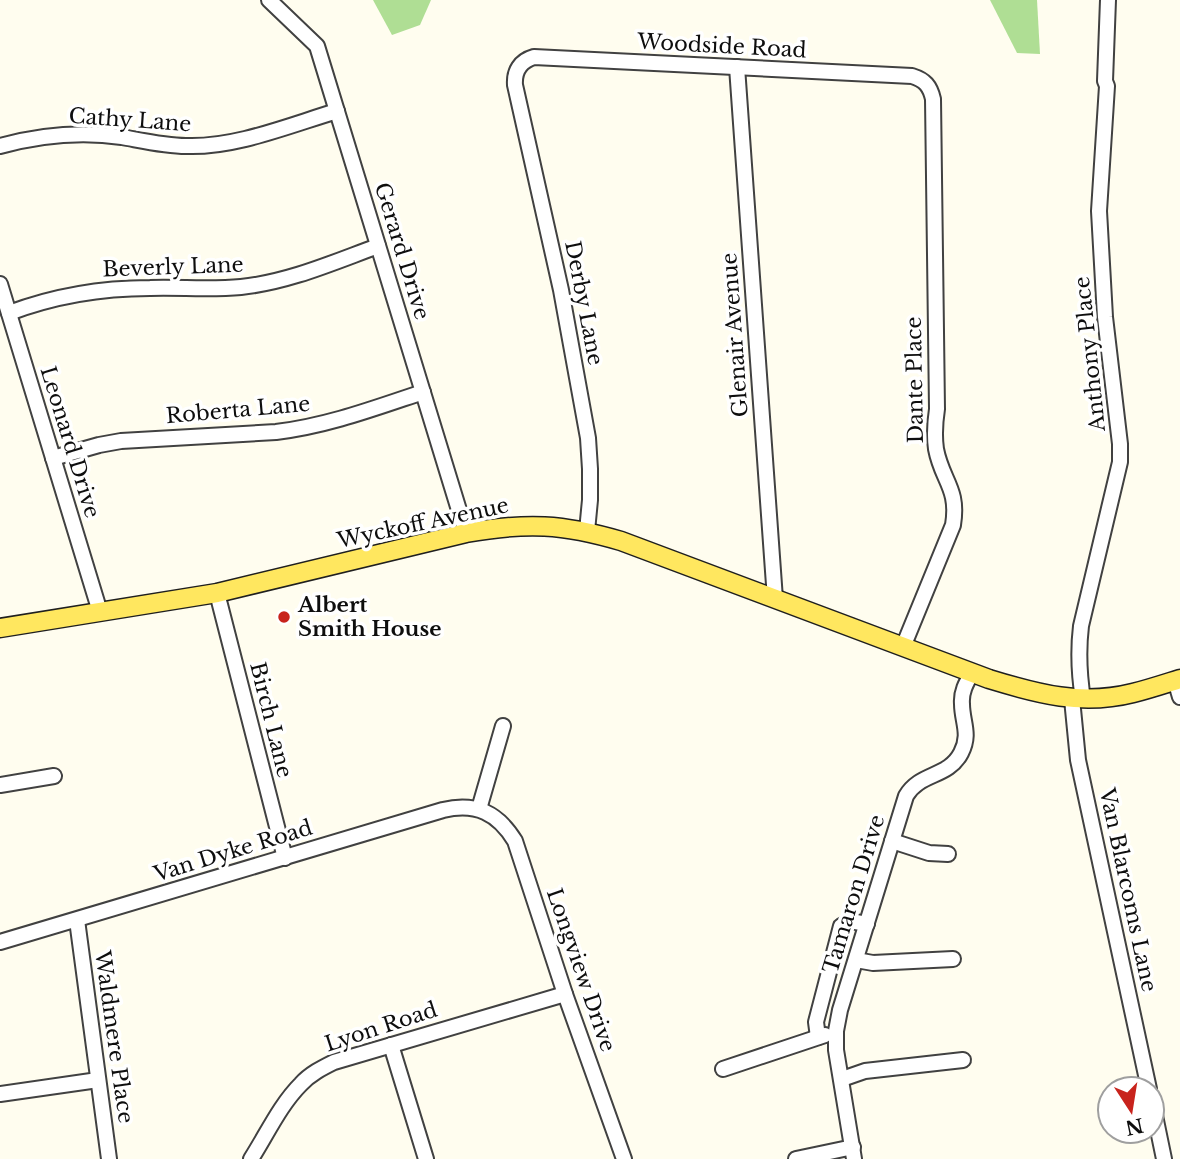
<svg xmlns="http://www.w3.org/2000/svg" width="1180" height="1159" viewBox="0 0 1180 1159" font-family="'Libre Baskerville',serif">
  <style>
    .forest { fill: #afde94 }
    .lines { fill: none; stroke-linecap: round; stroke-linejoin: round }
    .minor-casing { stroke: #414141; stroke-width: 18 }
    .major-casing { stroke: #1f1f1f; stroke-width: 21 }
    .minor { stroke: #fff; stroke-width: 14 }
    .major { stroke: #ffe75f; stroke-width: 18 }
    .poi-dot { fill: #c8231c; stroke: #fff; stroke-width: 2.5 }
    .labels { text-anchor: middle; stroke-width: 7; stroke-linejoin: round; paint-order: stroke }
    .street-label { font-size: 21px; fill: #0e0e0e; stroke: #fff }
    .poi-label { font-size: 21px; font-weight: bold; fill: #0e0e0e; stroke: #fff; text-anchor: start }
  </style>
  <rect width="100%" height="100%" fill="#fffdef"/>
  <!-- forest -->
  <g class="forest">
    <path d="M373,0H431L420,25L392,35Z"/>
    <path d="M990,0H1037L1040,54L1017,53Z"/>
  </g>
  <g class="lines">
    <defs>
      <g id="minor">
        <path d="M269,0L317,46L466,533"/>
        <path d="M737,67L775,599"/>
        <path d="M0,146C40,135 81,131 122,137C144,141 165,146 186,146C235,148 290,125 337,111"/>
        <path d="M0,284L100,612"/>
        <path d="M9,313C54,296 101,288 150,288C180,287 210,290 241,287C289,282 334,262 378,246"/>
        <path d="M53,458L99,445L121,441L276,432C327,426 375,408 423,392"/>
        <path d="M587,531L590,500V469L588,438L561,290L515,85C514,71 520,61 534,57L912,76C925,80 930,86 933,99L937,409C935,422 934,435 936,449C942,481 959,488 953,525L903,647"/>
        <path d="M217,593L285,858"/>
        <path d="M1175,680L1180,697"/>
        <path d="M1072,699L1078,760L1149,1089"/>
        <path d="M1083,699C1079,674 1078,651 1081,626L1120,462V444L1105,317L1099,211L1107,86L1105,81L1108,0"/>
        <path d="M0,785L54,776"/>
        <path d="M479,809L503,726"/>
        <path d="M892,841L929,853L948,854"/>
        <path d="M77,920L109,1159"/>
        <path d="M0,942L443,810C476,802 498,813 515,841L565,994L624,1159"/>
        <path d="M856,960L873,963L953,959"/>
        <path d="M818,1037L816,1022L841,926L850,921L867,924"/>
        <path d="M391,1045L426,1159"/>
        <path d="M723,1069L825,1035"/>
        <path d="M842,1079L865,1071L963,1060"/>
        <path d="M0,1094L98,1080"/>
        <path d="M1152,1101L1164,1159"/>
        <path d="M251,1159C267,1134 280,1105 301,1084C310,1074 322,1068 334,1062L565,994"/>
        <path d="M796,1159L853,1147"/>
        <path d="M854,1159L836,1050V1031L840,1010L906,796C920,772 948,778 961,753C971,734 962,722 962,704C961,692 966,683 972,673"/>
      </g>
      <path id="major" d="M0,628L217,593L466,533C527,522 563,524 621,541L989,679C1038,694 1082,706 1133,693C1149,689 1164,684 1180,679"/>
    </defs>
    <!-- minor casing -->
    <use href="#minor" class="minor-casing"/>
    <!-- major casing -->
    <use href="#major" class="major-casing"/>
    <!-- minor -->
    <use href="#minor" class="minor"/>
    <!-- major -->
    <use href="#major" class="major"/>
  </g>
  <!-- markers -->
  <circle class="poi-dot" cx="284" cy="617" r="7"/>
  <g class="labels">
    <!-- street labels -->
    <g class="street-label">
      <text transform="translate(722 46) rotate(3)" y="7">Woodside Road</text>
      <text transform="translate(130 120) rotate(4)" y="7">Cathy Lane</text>
      <text transform="translate(402 251) rotate(73)" y="7">Gerard Drive</text>
      <text transform="translate(173 267) rotate(-2)" y="7">Beverly Lane</text>
      <text transform="translate(584 303) rotate(79)" y="7">Derby Lane</text>
      <text transform="translate(735 335) rotate(-94)" y="7">Glenair Avenue</text>
      <text transform="translate(1090 354) rotate(-96)" y="7">Anthony Place</text>
      <text transform="translate(915 380) rotate(-91)" y="7">Dante Place</text>
      <text transform="translate(238 410) rotate(-5)" y="7">Roberta Lane</text>
      <text transform="translate(70 442) rotate(73)" y="7">Leonard Drive</text>
      <text transform="translate(423 523) rotate(-12)" y="7">Wyckoff Avenue</text>
      <text transform="translate(271 720) rotate(76)" y="7">Birch Lane</text>
      <text transform="translate(233 851) rotate(-17)" y="7">Van Dyke Road</text>
      <text transform="translate(1128 890) rotate(78)" y="7">Van Blarcoms Lane</text>
      <text transform="translate(854 894) rotate(-73)" y="7">Tamaron Drive</text>
      <text transform="translate(581 970) rotate(71)" y="7">Longview Drive</text>
      <text transform="translate(381 1027) rotate(-18)" y="7">Lyon Road</text>
      <text transform="translate(114 1037) rotate(82)" y="7">Waldmere Place</text>
    </g>
    <!-- poi labels -->
    <g class="poi-label">
      <text x="298" y="612">Albert<tspan x="298" dy="24">Smith House</tspan></text>
    </g>
  </g>
  <!-- north arrow -->
  <g transform="translate(1131 1110) rotate(168)"><circle r="33" fill="#ffffff" stroke="#9f9f9f" stroke-width="2"/>
  <path d="M0-5L12 26L0 18L-12 26Z" fill="#c8231c"/>
  <text y="-10" font-size="19" font-weight="bold" text-anchor="middle" fill="#0e0e0e">N</text>
  </g>
</svg>
